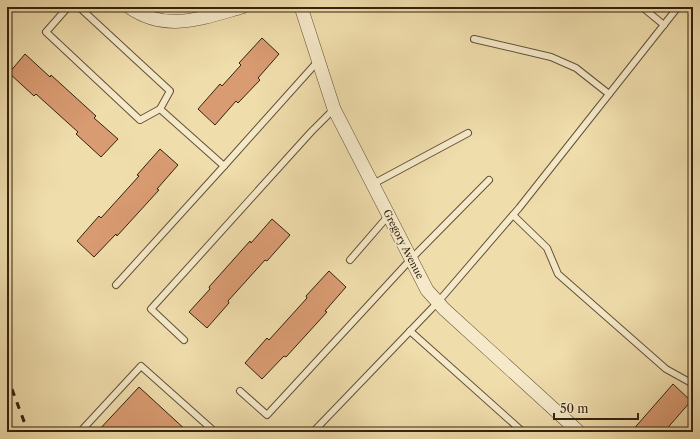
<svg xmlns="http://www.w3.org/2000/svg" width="700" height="439" viewBox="0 0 700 439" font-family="'Libre Caslon Text',serif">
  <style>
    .building { fill: #d99b72; stroke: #33220e }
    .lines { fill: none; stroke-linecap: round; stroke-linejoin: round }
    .service-casing { stroke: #625136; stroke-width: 8 }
    .minor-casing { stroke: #625136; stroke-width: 14 }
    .service { stroke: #f5e9c9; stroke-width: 6 }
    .minor { stroke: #f5e9c9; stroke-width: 13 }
    .rail { stroke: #33220e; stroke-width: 3; stroke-dasharray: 7 7; stroke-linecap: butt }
    .labels { text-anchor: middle; stroke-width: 3.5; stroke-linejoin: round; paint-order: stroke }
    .street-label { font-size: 10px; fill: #33220e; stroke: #f5e9c9 }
  </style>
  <rect width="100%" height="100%" fill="#f0ddac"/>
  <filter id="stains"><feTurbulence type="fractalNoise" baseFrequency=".005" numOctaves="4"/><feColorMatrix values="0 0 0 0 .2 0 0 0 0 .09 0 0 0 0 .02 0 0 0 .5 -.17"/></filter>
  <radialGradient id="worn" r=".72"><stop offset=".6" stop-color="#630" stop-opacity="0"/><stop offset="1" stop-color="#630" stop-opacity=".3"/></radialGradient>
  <!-- building -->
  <g class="building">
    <path d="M7,7H17L7,16Z"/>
    <path d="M262,38L279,54L258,78L260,80L238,103L236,101L215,125L198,109L220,84L222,86L241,65L239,63Z"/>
    <path d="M25,54L50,77L51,75L96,116L94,118L118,139L101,157L76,134L78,132L36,94L34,96L9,73Z"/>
    <path d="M160,149L178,165L157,189L159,190L117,236L116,234L94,257L77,241L99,216L101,218L139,176L137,175Z"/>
    <path d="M272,219L290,235L267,261L265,260L228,301L229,303L207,328L189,312L210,289L209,287L250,241L251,243Z"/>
    <path d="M329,271L346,287L325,311L327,312L286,357L284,356L262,379L245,363L267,338L269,340L307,298L306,296Z"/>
    <path d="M673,384L691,401L664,432H631Z"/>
    <path d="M139,387L188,432H97Z"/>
  </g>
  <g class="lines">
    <defs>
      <g id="service">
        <path d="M68,7L46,32L140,120L160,109L224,166L319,60"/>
        <path d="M79,7L170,91L160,109"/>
        <path d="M199,7L209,17"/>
        <path d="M642,7L664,25"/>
        <path d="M474,39L551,57L576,68L609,94"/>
        <path d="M373,184L468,133"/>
        <path d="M513,215L547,248L558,274L666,369L693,384"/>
        <path d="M350,260L389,215"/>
        <path d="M116,285L224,166"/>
        <path d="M410,331L523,432"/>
        <path d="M184,340L151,309L311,132L334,109"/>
        <path d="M240,391L267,415L411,259L489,180"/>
        <path d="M80,432L141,366L215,432"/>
        <path d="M313,432L438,302L519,208L678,7"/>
      </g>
      <g id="minor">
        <path d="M129,7C166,33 203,18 242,7"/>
        <path d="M301,7L334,109L427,290L444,309L579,432"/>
      </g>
    </defs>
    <!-- service casing -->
    <use href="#service" class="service-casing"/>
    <!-- minor casing -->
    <use href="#minor" class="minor-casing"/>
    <!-- service -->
    <use href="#service" class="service"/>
    <!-- minor -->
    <use href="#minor" class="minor"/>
    <!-- rail -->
    <path class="rail" d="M7,376L28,432"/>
  </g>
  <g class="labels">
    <!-- street labels -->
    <g class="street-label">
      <text transform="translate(404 244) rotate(63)" y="4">Gregory Avenue</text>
    </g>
  </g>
  <!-- margin -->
  <rect width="700" height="439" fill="none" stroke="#f0ddac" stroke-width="24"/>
  <rect x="8" y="8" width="684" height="423" fill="none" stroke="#33220e" stroke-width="2"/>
  <rect x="12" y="12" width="676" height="415" fill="none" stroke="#33220e"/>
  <!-- scale -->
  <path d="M554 413v6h84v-6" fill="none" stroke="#33220e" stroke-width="2"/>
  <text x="560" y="413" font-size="12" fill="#33220e" stroke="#f5e9c9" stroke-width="3" paint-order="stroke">50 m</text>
  <rect width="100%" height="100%" filter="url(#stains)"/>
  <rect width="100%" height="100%" fill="url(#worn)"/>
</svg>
